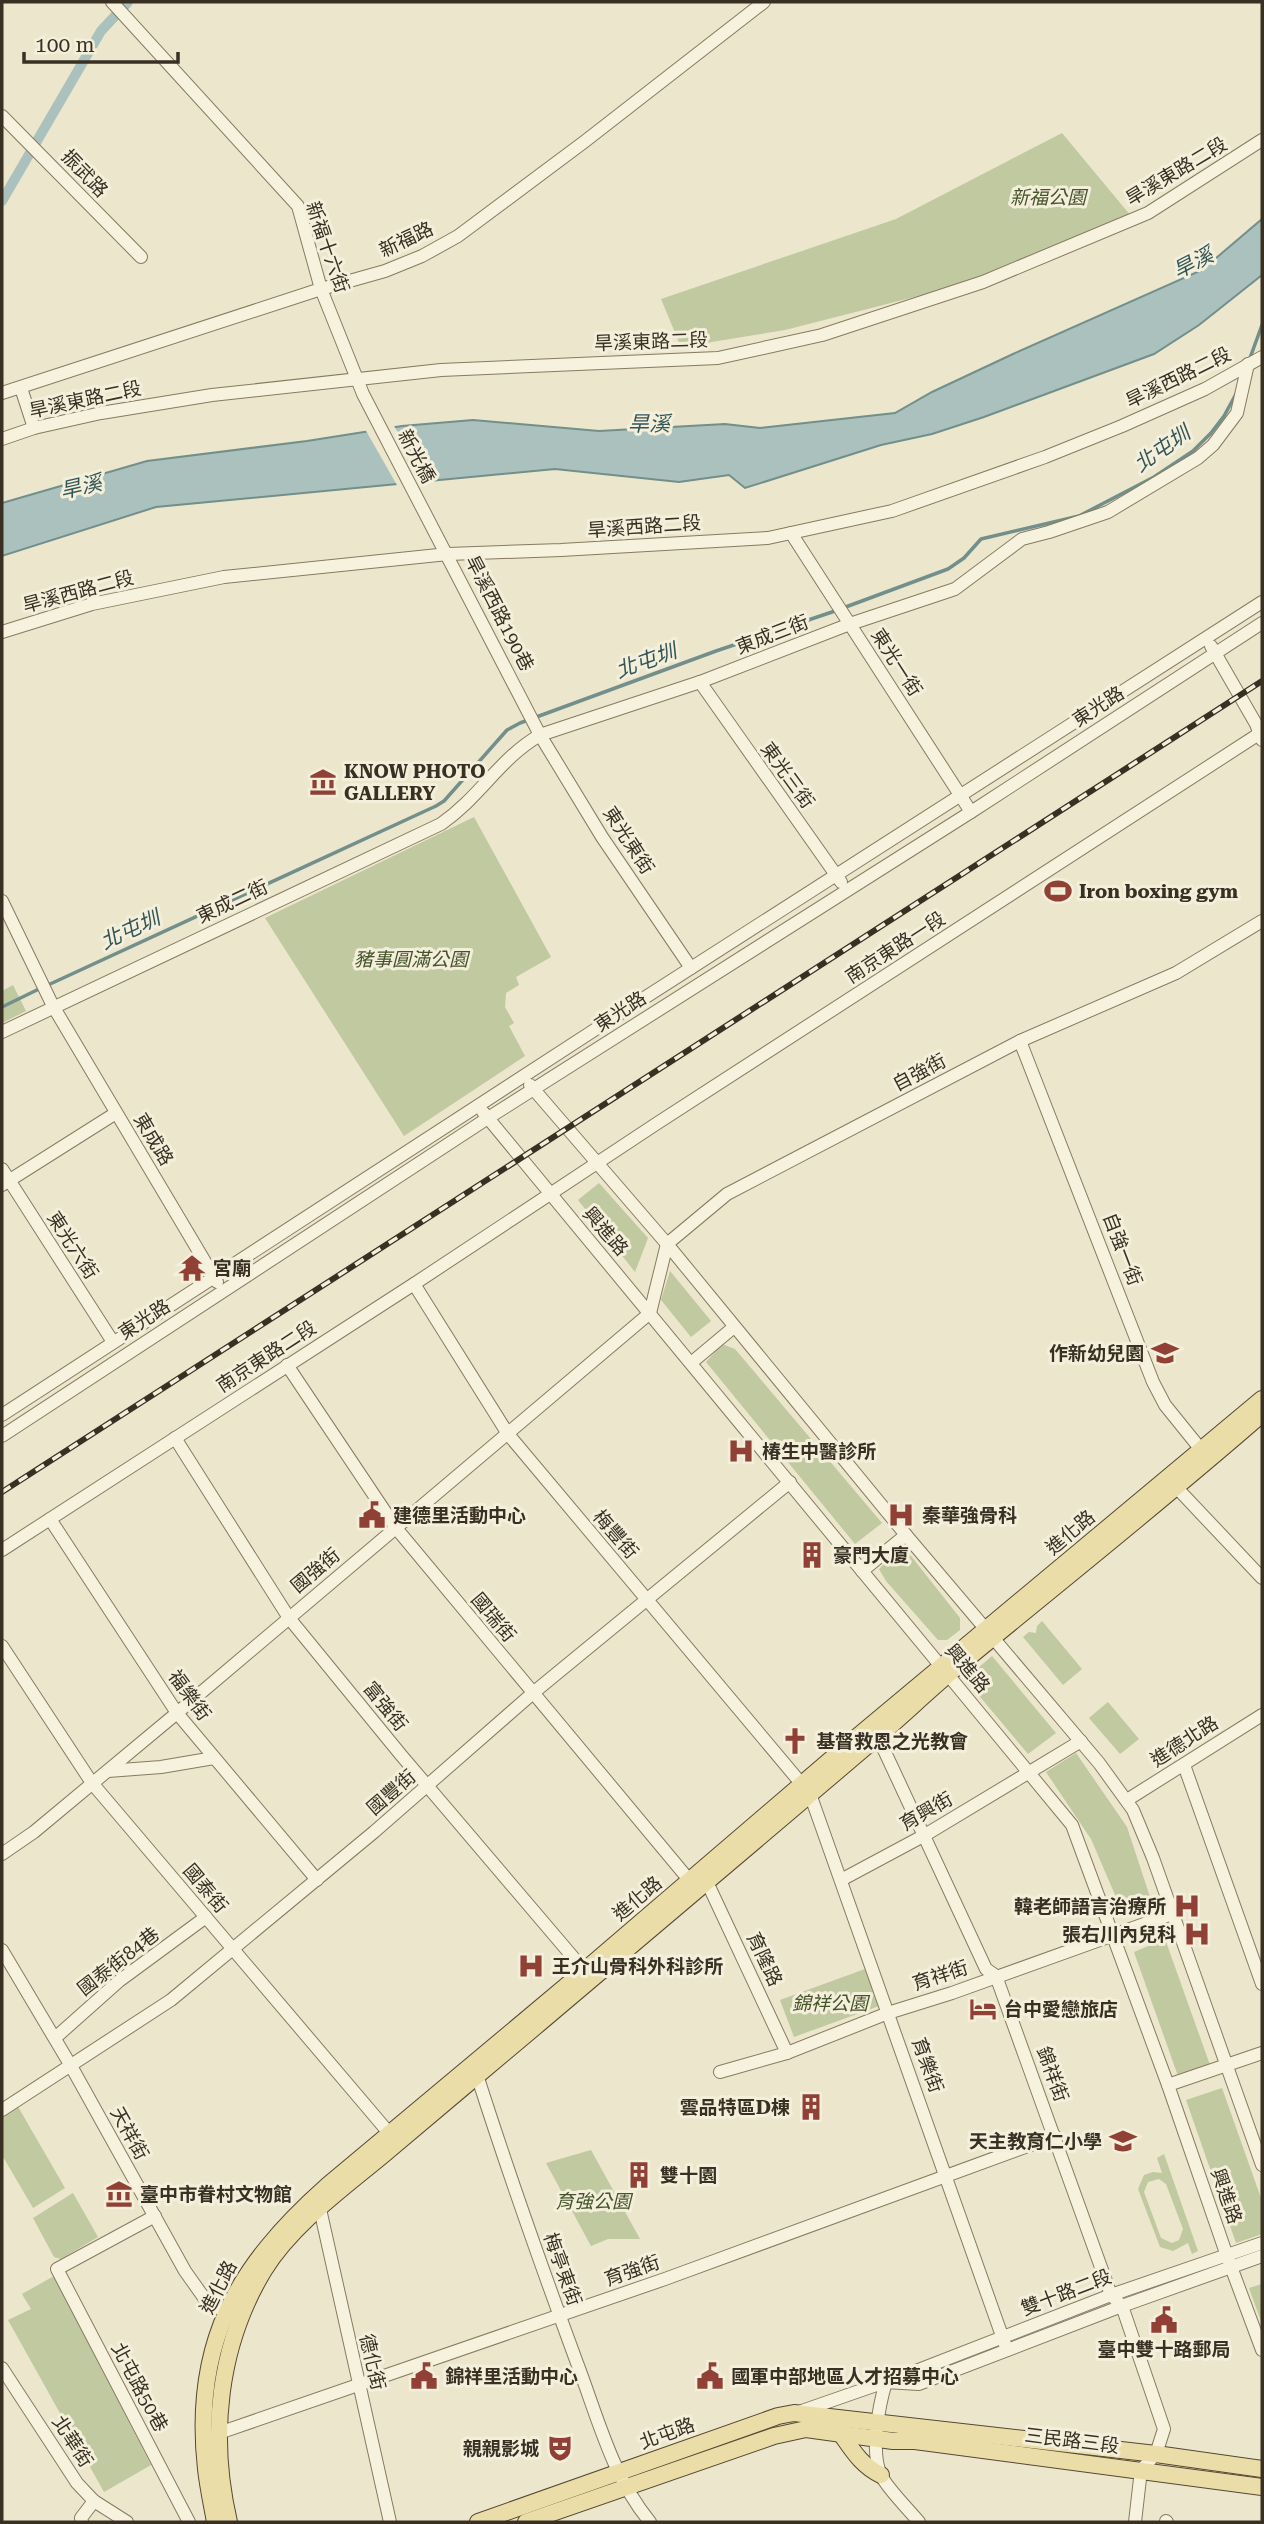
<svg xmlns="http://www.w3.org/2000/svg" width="1264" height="2524" viewBox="0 0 1264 2524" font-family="'Roboto Serif','Noto Sans TC',serif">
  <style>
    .green { fill: #c0c9a0; fill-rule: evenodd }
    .water { fill: #abc1bd; stroke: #728f8b; stroke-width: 2 }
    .pier { fill: #ebe6cc }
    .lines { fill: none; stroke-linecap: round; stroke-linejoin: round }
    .stream { stroke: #728f8b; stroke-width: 3.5 }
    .canal { stroke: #abc1bd; stroke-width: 10 }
    .minor-casing { stroke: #877a61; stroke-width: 14 }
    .major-casing { stroke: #564834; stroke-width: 18 }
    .minor { stroke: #f7f2de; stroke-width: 12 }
    .major { stroke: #eadda8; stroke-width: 16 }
    .rail-casing { stroke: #393023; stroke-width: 6 }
    .rail { stroke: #f3efdb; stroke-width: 3.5; stroke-dasharray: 10; stroke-linecap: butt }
    .labels { text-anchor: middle; stroke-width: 6; stroke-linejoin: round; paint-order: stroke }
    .street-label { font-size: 19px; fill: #393023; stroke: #f3efdb }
    .park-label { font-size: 19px; font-style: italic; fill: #45542b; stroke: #f3efdb }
    .poi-label { font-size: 19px; font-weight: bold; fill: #393023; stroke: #f3efdb; text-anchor: start }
    .water-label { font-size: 21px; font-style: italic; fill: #345657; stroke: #f3efdb }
  </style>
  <rect width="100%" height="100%" fill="#ebe6cc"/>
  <!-- green -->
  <g class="green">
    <path d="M1062,133L1131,216L985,279L785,330L681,347L661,299L896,219Z"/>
    <path d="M474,817L551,957L516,977L519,985L506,993L505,1007L514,1023L509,1026L525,1056L404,1136L265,918Z"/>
    <path d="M13,985L26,1011L2,1023V991Z"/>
    <path d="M599,1183L648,1238L635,1272L578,1200Z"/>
    <path d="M670,1271L711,1321L691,1337L661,1300Z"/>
    <path d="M722,1344L735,1349L882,1523L855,1544L706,1362Z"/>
    <path d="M897,1552L911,1556L960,1618V1630L947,1640H938L886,1581L879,1569Z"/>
    <path d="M1042,1621L1082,1669L1063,1685L1023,1637L1029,1632L1036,1633L1037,1626Z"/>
    <path d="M992,1656L1056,1733L1028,1754L965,1679Z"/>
    <path d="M1108,1702L1139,1739L1120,1754L1089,1718Z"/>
    <path d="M1076,1753L1127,1827L1151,1900L1122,1911L1091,1839L1046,1772Z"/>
    <path d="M1165,1939L1210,2065L1178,2076L1134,1952Z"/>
    <path d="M865,1969L879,2006L794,2037L780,2000Z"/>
    <path d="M1222,2088L1262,2201V2234L1236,2243L1186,2100Z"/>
    <path d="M17,2105L65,2188L33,2208L2,2155V2114Z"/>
    <path d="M591,2150L640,2239H608L591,2246L546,2163Z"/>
    <path d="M1164,2154L1198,2251L1192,2254L1188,2243L1173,2251L1160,2247L1138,2189L1144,2175L1153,2172L1162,2173L1157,2158ZM1159,2179L1166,2184L1183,2229L1179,2240L1172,2243L1161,2238L1144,2192L1148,2182Z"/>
    <path d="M73,2193L98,2237L61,2259L54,2257L33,2218Z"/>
    <path d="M54,2276L151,2465L104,2492L8,2320L31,2309L22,2294Z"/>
    <path d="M1262,2284V2324L1249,2288Z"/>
  </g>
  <!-- water -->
  <path class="water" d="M1262,219V275L1199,325L1154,354L984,417L932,434L881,445L745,488L729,475L679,482L555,469L156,507L2,556V503L147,461L307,441L402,426L473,420L599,431L725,424L760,428L895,413L932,392L1013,354L1202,270Z"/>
  <!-- pier -->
  <path class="pier" d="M393,424L427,484L398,487L365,429Z"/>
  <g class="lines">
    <!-- stream -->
    <g class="stream">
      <path d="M1250,358L1262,325"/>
      <path d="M843,608L948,569L964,558L981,539L1079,516L1154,477L1193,451L1211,433L1224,416L1236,394"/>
      <path d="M48,985L436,806L444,801L507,730L520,723L716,651L835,611"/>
      <path d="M2,1007L41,988"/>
    </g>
    <!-- canal -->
    <path class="canal" d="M2,201L101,31L128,2"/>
    <defs>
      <g id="minor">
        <path d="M112,2L298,206L321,289L363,394L540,735L602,837L691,968"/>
        <path d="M2,116L141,257"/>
        <path d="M21,388L34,428"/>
        <path d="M2,393L321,289L385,271L422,256L458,236L584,142L764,2"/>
        <path d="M2,439L34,428L101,413L212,395L441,370L718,358L822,335L983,282L1148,213L1262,140"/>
        <path d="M791,533L971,812"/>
        <path d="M2,632L92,604L224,577L448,554L561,550L768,538L892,511L1045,457L1122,426L1205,389L1262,357"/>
        <path d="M1211,646L1256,724L1262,740"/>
        <path d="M700,682L841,882"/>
        <path d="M2,901L53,1006L217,1282"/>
        <path d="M2,1032L441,824C481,796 499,759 540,735L700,682L850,624L955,589L1022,539L1049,532L1108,512L1198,458L1213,445L1237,413L1248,364"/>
        <path d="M1020,1041L1153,1382L1165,1405L1207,1457"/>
        <path d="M530,1085L667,1244L906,1535L1099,1763L1133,1810L1153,1858L1262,2165"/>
        <path d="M483,1112L1072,1825L1168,2085L1227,2256L1262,2350"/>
        <path d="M2,1169L113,1342"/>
        <path d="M2,1185L116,1113"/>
        <path d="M414,1284L508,1434L810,1794L1007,2350"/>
        <path d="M691,1363L734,1327"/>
        <path d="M287,1365L396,1528L690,1881"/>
        <path d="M2,1415L599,1027L1262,602"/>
        <path d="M2,1436L488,1118L971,812L1262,623"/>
        <path d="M175,1438L289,1618L401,1755L589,1976"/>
        <path d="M1177,1488L1262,1578"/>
        <path d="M50,1519L177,1713L317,1880"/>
        <path d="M2,1550L414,1284L656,1124L1262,732"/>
        <path d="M862,1571L906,1535"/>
        <path d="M2,1646L92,1783L395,2140"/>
        <path d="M878,1737L986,1969L996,1976L1111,2295L1122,2306L1164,2429L1156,2454L1141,2470L1135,2522"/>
        <path d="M1184,1765L1262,1984"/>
        <path d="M108,1771L161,1767L214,1758"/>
        <path d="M1127,1800L1262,1715"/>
        <path d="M2,1854L34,1832L177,1713L650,1313L667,1244L727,1194L1020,1041L1176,973L1262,921"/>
        <path d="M841,1880L925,1835L1081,1741"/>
        <path d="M707,1882L787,2053"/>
        <path d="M2,1950L71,2066L185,2271L207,2302L233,2316"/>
        <path d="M55,2038L119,1981L206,1917"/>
        <path d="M720,2072L787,2053L888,2013L952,1993L1172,1914"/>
        <path d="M477,2075C508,2172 542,2268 577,2363C598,2418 612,2476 650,2522"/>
        <path d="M1168,2085L1262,2053"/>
        <path d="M2,2110L171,2000L374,1832L533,1693L790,1482"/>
        <path d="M320,2209L390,2522"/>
        <path d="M155,2216L57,2269L189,2522"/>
        <path d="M2,2368L77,2483L94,2501L127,2522"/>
        <path d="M796,2413L908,2374L1111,2295L1262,2243"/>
        <path d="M219,2433L665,2279L1055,2136"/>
        <path d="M1166,2521L1167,2522"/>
        <path d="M82,2522L81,2518L94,2501"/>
        <path d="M919,2522C910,2511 886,2487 881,2475C870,2452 879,2405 886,2382L919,2384L1122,2306L1262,2256"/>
      </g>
      <g id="major">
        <path d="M841,2434C853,2451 862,2466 881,2475"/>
        <path d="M215,2522C212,2505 208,2487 206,2469C192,2344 236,2267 327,2186L584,1971L858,1736L1262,1399"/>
        <path d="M229,2522C209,2437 218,2346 264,2270C293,2224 342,2189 383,2155C436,2111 488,2066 541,2022C652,1929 763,1834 874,1740C900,1718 925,1694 951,1672C1055,1586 1160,1503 1262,1414"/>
        <path d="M478,2522L778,2416L794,2413L1156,2454L1262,2469"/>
        <path d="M526,2522L774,2436L806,2429L893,2441H915L1262,2487"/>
      </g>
    </defs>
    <!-- minor casing -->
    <use href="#minor" class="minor-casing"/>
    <!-- major casing -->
    <use href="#major" class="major-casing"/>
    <!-- minor -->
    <use href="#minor" class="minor"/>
    <!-- major -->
    <use href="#major" class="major"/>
    <defs>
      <path id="rail" d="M2,1492L1262,681"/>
    </defs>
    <!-- rail casing -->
    <use href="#rail" class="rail-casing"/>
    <!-- rail -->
    <use href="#rail" class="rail"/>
  </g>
  <!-- icons -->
  <defs>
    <symbol id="museum-bare" viewBox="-9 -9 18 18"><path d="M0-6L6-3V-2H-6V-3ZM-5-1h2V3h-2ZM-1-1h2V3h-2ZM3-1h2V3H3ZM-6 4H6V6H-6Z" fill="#914036" stroke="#f3efdb" stroke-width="2.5" paint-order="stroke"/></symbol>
    <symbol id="stadium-bare" viewBox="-9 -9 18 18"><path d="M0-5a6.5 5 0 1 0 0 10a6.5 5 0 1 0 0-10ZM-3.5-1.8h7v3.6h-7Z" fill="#914036" stroke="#f3efdb" stroke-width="2.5" paint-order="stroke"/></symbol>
    <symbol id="temple-bare" viewBox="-9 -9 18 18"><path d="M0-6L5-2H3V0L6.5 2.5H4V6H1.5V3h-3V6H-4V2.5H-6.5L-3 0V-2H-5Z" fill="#914036" stroke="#f3efdb" stroke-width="2.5" paint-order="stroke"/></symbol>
    <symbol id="school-bare" viewBox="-9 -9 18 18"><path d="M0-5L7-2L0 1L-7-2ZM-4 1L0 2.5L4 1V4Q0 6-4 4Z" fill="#914036" stroke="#f3efdb" stroke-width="2.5" paint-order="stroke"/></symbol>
    <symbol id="hospital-bare" viewBox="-9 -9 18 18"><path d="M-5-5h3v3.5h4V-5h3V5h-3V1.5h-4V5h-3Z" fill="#914036" stroke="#f3efdb" stroke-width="2.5" paint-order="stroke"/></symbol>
    <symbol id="civic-bare" viewBox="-9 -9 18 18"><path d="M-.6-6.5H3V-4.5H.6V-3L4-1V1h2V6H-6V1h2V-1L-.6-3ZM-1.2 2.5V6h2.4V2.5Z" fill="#914036" stroke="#f3efdb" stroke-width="2.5" paint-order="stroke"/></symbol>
    <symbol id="building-bare" viewBox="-9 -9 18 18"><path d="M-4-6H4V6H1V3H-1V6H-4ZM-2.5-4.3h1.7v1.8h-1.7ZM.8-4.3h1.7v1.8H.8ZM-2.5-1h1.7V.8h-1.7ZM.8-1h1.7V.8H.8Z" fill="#914036" stroke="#f3efdb" stroke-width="2.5" paint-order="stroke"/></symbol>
    <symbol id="church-bare" viewBox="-9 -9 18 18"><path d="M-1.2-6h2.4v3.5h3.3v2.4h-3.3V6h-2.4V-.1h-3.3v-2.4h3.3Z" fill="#914036" stroke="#f3efdb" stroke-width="2.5" paint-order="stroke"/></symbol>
    <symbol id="hotel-bare" viewBox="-9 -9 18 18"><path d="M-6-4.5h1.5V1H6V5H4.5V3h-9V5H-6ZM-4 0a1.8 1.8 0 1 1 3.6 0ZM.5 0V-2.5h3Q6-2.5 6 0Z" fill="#914036" stroke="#f3efdb" stroke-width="2.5" paint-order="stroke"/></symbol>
    <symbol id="theatre-bare" viewBox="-9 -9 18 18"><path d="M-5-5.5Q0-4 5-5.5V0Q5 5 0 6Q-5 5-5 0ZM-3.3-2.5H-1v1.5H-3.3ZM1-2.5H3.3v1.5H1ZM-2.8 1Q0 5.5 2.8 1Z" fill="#914036" stroke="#f3efdb" stroke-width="2.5" paint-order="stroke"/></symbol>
  </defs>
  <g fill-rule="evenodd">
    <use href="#museum-bare" x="304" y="763" width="38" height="38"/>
    <use href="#stadium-bare" x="1039" y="872" width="38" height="38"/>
    <use href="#temple-bare" x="173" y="1249" width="38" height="38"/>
    <use href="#school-bare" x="1146" y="1334" width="38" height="38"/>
    <use href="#hospital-bare" x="722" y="1432" width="38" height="38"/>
    <use href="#civic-bare" x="353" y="1496" width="38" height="38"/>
    <use href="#hospital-bare" x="882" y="1496" width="38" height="38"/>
    <use href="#building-bare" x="793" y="1536" width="38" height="38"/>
    <use href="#church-bare" x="776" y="1722" width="38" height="38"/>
    <use href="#hospital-bare" x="1168" y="1887" width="38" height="38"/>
    <use href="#hospital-bare" x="1178" y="1915" width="38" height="38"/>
    <use href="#hospital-bare" x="512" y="1947" width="38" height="38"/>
    <use href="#hotel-bare" x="964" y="1990" width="38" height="38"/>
    <use href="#building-bare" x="792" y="2088" width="38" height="38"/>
    <use href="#school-bare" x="1104" y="2122" width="38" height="38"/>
    <use href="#building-bare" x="620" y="2156" width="38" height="38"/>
    <use href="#museum-bare" x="100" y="2175" width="38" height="38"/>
    <use href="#civic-bare" x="1145" y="2301" width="38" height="38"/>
    <use href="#civic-bare" x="405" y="2357" width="38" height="38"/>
    <use href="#civic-bare" x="691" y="2357" width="38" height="38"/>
    <use href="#theatre-bare" x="541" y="2429" width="38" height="38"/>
  </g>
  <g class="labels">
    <!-- street labels -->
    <g class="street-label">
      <text transform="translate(1176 171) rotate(-31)" y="7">旱溪東路二段</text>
      <text transform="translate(85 173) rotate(46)" y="7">振武路</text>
      <text transform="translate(406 239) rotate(-25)" y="7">新福路</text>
      <text transform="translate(328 247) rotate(71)" y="7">新福十六街</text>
      <text transform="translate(651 341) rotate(-2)" y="7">旱溪東路二段</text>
      <text transform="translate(1178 377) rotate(-26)" y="7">旱溪西路二段</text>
      <text transform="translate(85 399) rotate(-12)" y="7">旱溪東路二段</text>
      <text transform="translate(417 456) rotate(62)" y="7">新光橋</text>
      <text transform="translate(644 526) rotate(-4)" y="7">旱溪西路二段</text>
      <text transform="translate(78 591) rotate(-15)" y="7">旱溪西路二段</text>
      <text transform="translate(500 613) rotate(63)" y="7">旱溪西路190巷</text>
      <text transform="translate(772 634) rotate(-21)" y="7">東成三街</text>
      <text transform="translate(897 662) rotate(57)" y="7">東光一街</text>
      <text transform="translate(1098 706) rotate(-33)" y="7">東光路</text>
      <text transform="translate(788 775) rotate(54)" y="7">東光三街</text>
      <text transform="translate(629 840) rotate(57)" y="7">東光東街</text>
      <text transform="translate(232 901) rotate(-25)" y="7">東成二街</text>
      <text transform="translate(895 947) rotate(-33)" y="7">南京東路一段</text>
      <text transform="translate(620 1011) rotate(-33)" y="7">東光路</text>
      <text transform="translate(919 1072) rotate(-28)" y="7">自強街</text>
      <text transform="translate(154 1139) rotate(59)" y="7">東成路</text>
      <text transform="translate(606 1231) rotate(49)" y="7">興進路</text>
      <text transform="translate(73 1245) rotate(57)" y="7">東光六街</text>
      <text transform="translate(1123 1249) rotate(69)" y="7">自強一街</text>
      <text transform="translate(144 1319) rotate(-33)" y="7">東光路</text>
      <text transform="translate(266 1356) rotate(-33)" y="7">南京東路二段</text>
      <text transform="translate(1070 1532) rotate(-40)" y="7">進化路</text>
      <text transform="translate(616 1534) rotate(49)" y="7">梅豐街</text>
      <text transform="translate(315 1570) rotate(-40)" y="7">國強街</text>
      <text transform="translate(494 1617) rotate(50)" y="7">國瑞街</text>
      <text transform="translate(968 1668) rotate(50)" y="7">興進路</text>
      <text transform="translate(190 1695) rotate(54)" y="7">福樂街</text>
      <text transform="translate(386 1706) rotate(51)" y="7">富強街</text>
      <text transform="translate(1184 1741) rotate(-33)" y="7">進德北路</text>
      <text transform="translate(391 1792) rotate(-41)" y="7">國豐街</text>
      <text transform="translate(926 1811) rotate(-30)" y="7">育興街</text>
      <text transform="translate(206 1888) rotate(50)" y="7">國泰街</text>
      <text transform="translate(637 1898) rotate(-40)" y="7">進化路</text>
      <text transform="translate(765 1959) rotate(65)" y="7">育隆路</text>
      <text transform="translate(118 1961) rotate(-38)" y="7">國泰街84巷</text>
      <text transform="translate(940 1975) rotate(-18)" y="7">育祥街</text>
      <text transform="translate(928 2065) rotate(70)" y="7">育樂街</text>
      <text transform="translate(1053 2074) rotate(70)" y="7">錦祥街</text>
      <text transform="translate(130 2133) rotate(61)" y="7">天祥街</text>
      <text transform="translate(1227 2196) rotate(71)" y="7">興進路</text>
      <text transform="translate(563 2269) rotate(70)" y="7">梅亭東街</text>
      <text transform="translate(632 2270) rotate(-19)" y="7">育強街</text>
      <text transform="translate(218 2287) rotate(-63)" y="7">進化路</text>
      <text transform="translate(1066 2292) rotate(-21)" y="7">雙十路二段</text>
      <text transform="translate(373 2362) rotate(77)" y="7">德化街</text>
      <text transform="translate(140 2387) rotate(62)" y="7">北屯路50巷</text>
      <text transform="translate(667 2433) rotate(-20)" y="7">北屯路</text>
      <text transform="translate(1072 2440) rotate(7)" y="7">三民路三段</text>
      <text transform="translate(73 2441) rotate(57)" y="7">北華街</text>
    </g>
    <!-- park labels -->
    <g class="park-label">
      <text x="1048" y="204">新福公園</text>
      <text x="411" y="966">豬事圓滿公園</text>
      <text x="830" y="2010">錦祥公園</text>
      <text x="593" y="2208">育強公園</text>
    </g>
    <!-- poi labels -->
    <g class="poi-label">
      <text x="344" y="778">KNOW PHOTO<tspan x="344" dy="22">GALLERY</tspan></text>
      <text x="1079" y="898">Iron boxing gym</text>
      <text x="213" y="1275">宮廟</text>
      <text x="1144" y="1360" text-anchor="end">作新幼兒園</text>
      <text x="762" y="1458">椿生中醫診所</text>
      <text x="393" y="1522">建德里活動中心</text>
      <text x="922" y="1522">秦華強骨科</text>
      <text x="833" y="1562">豪門大廈</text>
      <text x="816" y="1748">基督救恩之光教會</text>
      <text x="1166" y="1913" text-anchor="end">韓老師語言治療所</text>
      <text x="1176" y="1941" text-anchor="end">張右川內兒科</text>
      <text x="552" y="1973">王介山骨科外科診所</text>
      <text x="1004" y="2016">台中愛戀旅店</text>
      <text x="790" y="2114" text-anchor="end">雲品特區D棟</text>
      <text x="1102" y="2148" text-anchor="end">天主教育仁小學</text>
      <text x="660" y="2182">雙十園</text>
      <text x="140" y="2201">臺中市眷村文物館</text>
      <text x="1164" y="2356" text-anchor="middle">臺中雙十路郵局</text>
      <text x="445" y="2383">錦祥里活動中心</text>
      <text x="731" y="2383">國軍中部地區人才招募中心</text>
      <text x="539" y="2455" text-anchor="end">親親影城</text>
    </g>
    <!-- water labels -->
    <g class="water-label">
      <text transform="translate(1193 263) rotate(-27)" y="7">旱溪</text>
      <text x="649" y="431">旱溪</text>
      <text transform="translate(1162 449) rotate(-35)" y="7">北屯圳</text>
      <text transform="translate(81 487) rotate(-13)" y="7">旱溪</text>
      <text transform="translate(646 661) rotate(-20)" y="7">北屯圳</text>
      <text transform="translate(130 930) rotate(-25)" y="7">北屯圳</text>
    </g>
  </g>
  <!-- border -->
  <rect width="1264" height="2524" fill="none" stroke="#393023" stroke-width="7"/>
  <!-- scale -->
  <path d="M24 52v10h154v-10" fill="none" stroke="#393023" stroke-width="3.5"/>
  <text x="35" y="52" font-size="21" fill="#393023" stroke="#f3efdb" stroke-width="5" paint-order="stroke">100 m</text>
</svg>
